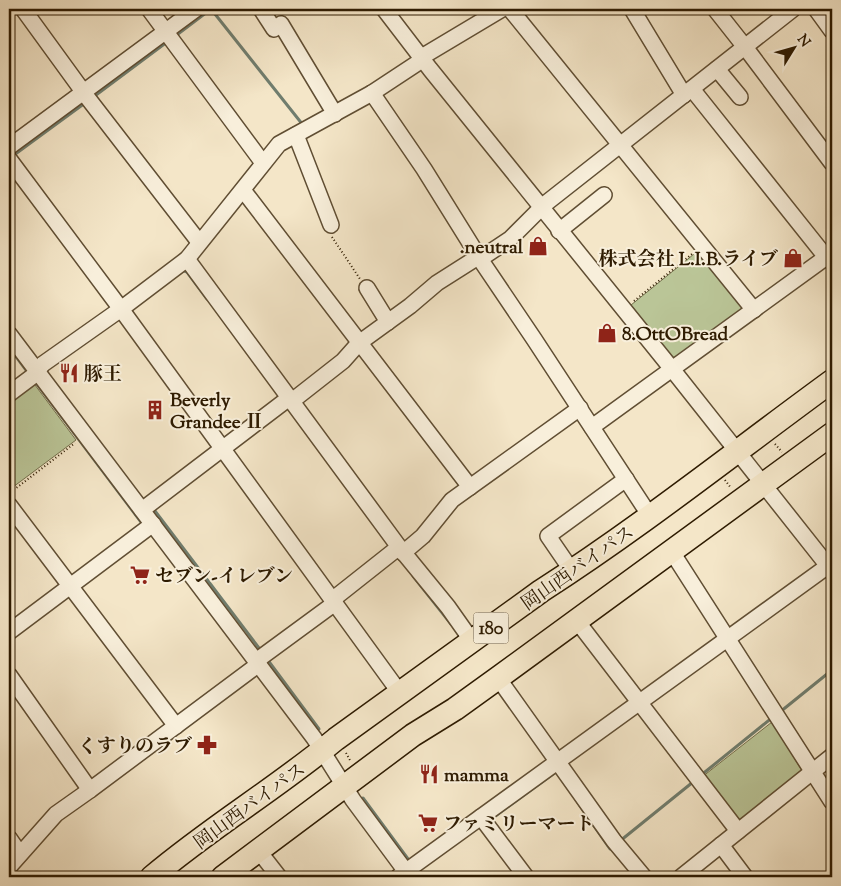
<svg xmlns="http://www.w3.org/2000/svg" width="841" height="886" viewBox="0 0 841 886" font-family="'Sorts Mill Goudy','Noto Serif JP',serif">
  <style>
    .green { fill: #bac597; stroke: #74704c }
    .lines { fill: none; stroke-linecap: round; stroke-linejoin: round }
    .stream { stroke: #707d6e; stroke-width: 3 }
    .minor-casing { stroke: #604e33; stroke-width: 18 }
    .highway-casing { stroke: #2e1b01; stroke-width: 25 }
    .path { stroke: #2e1b01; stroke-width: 2; stroke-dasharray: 1 2.5; stroke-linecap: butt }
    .minor { stroke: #f8efdb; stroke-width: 15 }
    .highway { stroke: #f4e6c8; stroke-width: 22 }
    .labels { text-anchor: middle; stroke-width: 4; stroke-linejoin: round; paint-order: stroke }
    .shield { fill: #f8efdb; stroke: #6b5b42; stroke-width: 1 }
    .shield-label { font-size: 18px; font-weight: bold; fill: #2e1b01 }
    .poi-label { font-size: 19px; font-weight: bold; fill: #2e1b01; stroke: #f8efdb; text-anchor: start }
    .street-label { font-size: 19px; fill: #2e1b01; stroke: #f8efdb }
  </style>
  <rect width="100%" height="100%" fill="#f4e6c8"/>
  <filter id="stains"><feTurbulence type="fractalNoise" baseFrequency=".004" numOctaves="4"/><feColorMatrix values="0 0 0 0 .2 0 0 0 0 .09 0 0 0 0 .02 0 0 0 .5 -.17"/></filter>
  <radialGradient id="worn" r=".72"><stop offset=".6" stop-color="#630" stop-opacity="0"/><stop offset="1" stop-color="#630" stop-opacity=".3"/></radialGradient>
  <!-- green -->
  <g class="green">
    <path d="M699,250L744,306L743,312L680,358L672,357L631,305Z"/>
    <path d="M31,383L35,385L76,440L9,490V399Z"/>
    <path d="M772,722L804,774L743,822L736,821L702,777Z"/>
  </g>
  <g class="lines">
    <!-- stream -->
    <g class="stream">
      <path d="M211,9L303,125"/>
      <path d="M174,37L211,9"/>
      <path d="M92,98L167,42"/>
      <path d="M14,155L85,103"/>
      <path d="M826,166L832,175"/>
      <path d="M182,270L187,272L207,299"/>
      <path d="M9,347L26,370"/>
      <path d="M37,384L141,522L142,521"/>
      <path d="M154,512L155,511L262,652"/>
      <path d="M413,576L451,624"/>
      <path d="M267,659L319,729"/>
      <path d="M780,712L832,670"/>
      <path d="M700,776L773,717"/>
      <path d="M363,798L411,863"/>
      <path d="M578,803L610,849L614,846"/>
      <path d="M827,806L832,813"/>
      <path d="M490,820L556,772L557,773"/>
      <path d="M620,841L693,782"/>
    </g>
    <defs>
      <g id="minor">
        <path d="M23,9L87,97L199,242"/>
        <path d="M149,9L263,163"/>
        <path d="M261,9L274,29L281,24L335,114"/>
        <path d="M384,9L430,69L672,369L832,571"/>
        <path d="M510,9L754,310"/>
        <path d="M632,9L684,95"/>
        <path d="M715,9L745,47L832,163"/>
        <path d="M816,9L832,31"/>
        <path d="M717,69L740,97"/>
        <path d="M692,89L826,257"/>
        <path d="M372,93L424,169L480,259L534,339L650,516"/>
        <path d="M296,135L331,225"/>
        <path d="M9,147L196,9"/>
        <path d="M9,159L121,309L400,693"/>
        <path d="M243,190L470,487"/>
        <path d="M559,231L604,195"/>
        <path d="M187,259L399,547L448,607L472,641"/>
        <path d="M480,259L510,239L545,204L793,9"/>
        <path d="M367,288L388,322"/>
        <path d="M9,334L314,738L353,800L410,877"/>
        <path d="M9,394L33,376L43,364L121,309L187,259L279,144L372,93L416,64L425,55L502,9"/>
        <path d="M292,401L343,361L359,343L410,306L437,283L478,257"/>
        <path d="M592,427L832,253"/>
        <path d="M9,505L176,726"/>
        <path d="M142,510L289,398"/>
        <path d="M672,552L832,802"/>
        <path d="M403,553L423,536L452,500L580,408"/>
        <path d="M572,571L548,536L626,479"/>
        <path d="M332,600L399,547"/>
        <path d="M577,621L738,831"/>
        <path d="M9,632L153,524"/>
        <path d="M256,661L335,603"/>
        <path d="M9,675L90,790"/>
        <path d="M498,678L614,841L644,877"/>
        <path d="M481,817L526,877"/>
        <path d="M9,838L20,854"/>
        <path d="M721,845L745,877"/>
        <path d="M258,850L279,877"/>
        <path d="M9,867L56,814L90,790L259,664"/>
        <path d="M398,877L832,563"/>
        <path d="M681,877L832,756"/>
      </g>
      <g id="highway">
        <path d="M152,877C211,827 277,788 336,739L541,591C642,526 736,451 832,381"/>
        <path d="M223,877L413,735L455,709L498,678L832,434"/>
      </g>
    </defs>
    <!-- minor casing -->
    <use href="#minor" class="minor-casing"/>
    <!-- highway casing -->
    <use href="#highway" class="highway-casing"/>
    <!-- path -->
    <g class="path">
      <path d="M332,237L360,279"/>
      <path d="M634,301L692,254"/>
      <path d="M775,444L782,452"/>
      <path d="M725,480L731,488"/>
      <path d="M11,492L75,443"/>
      <path d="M346,753L351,762"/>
    </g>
    <!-- minor -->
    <use href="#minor" class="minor"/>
    <!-- highway -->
    <use href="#highway" class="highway"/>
  </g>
  <!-- icons -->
  <defs>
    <symbol id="shop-bare" viewBox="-9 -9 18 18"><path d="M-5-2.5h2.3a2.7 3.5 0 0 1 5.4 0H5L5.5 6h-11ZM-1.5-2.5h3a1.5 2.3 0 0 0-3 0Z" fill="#8f2418" stroke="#f8efdb" stroke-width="2.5" paint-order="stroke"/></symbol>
    <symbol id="restaurant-bare" viewBox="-9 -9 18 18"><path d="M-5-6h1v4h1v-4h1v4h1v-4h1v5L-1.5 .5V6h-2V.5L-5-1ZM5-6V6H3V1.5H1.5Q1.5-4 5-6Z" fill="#8f2418" stroke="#f8efdb" stroke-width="2.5" paint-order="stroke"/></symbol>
    <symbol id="building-bare" viewBox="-9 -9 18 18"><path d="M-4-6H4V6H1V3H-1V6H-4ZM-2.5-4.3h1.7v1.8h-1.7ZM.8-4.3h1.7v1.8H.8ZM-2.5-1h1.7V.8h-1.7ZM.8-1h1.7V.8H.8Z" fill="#8f2418" stroke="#f8efdb" stroke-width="2.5" paint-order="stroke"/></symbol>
    <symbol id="supermarket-bare" viewBox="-9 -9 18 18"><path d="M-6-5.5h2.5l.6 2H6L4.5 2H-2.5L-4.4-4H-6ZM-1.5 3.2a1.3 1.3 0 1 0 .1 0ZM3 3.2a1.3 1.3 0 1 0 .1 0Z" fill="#8f2418" stroke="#f8efdb" stroke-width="2.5" paint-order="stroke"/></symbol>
    <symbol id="pharmacy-bare" viewBox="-9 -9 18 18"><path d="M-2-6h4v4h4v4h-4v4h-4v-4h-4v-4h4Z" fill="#8f2418" stroke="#f8efdb" stroke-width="2.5" paint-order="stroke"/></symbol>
  </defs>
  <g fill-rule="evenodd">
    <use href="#shop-bare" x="524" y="232" width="28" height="28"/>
    <use href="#shop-bare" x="779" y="244" width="28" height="28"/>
    <use href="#shop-bare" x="593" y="319" width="28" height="28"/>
    <use href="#restaurant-bare" x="55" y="359" width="28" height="28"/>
    <use href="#building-bare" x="141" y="396" width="28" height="28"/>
    <use href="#supermarket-bare" x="126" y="561" width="28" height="28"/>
    <use href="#pharmacy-bare" x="193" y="731" width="28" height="28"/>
    <use href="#restaurant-bare" x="415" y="760" width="28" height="28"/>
    <use href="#supermarket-bare" x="414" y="809" width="28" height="28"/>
  </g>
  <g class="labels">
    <!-- shield labels -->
    <rect class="shield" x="473.5" y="612.5" width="35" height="31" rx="4"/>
    <g class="shield-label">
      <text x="491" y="634">180</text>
    </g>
    <!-- poi labels -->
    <g class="poi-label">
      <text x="523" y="253" text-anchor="end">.neutral</text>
      <text x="778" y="265" text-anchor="end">株式会社 L.I.B.ライブ</text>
      <text x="622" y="340">8.OttOBread</text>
      <text x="84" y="380">豚王</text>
      <text x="170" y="406">Beverly<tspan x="170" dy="22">Grandee Ⅱ</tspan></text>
      <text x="155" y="582">セブン-イレブン</text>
      <text x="192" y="752" text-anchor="end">くすりのラブ</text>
      <text x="444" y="781">mamma</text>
      <text x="443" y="830">ファミリーマート</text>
    </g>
    <!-- street labels -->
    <g class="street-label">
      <text transform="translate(577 567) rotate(-35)" y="7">岡山西バイパス</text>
      <text transform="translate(249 805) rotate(-36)" y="7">岡山西バイパス</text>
    </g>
  </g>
  <!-- margin -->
  <rect width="841" height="886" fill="none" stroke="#f4e6c8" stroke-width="30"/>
  <rect x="10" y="10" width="821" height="866" fill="none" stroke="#2e1b01" stroke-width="2.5"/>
  <rect x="15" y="15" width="811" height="856" fill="none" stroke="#2e1b01"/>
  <!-- north arrow -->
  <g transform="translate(794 48) rotate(53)" stroke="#f8efdb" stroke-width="4" paint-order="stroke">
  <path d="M0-4L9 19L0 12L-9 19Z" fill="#2e1b01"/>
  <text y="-8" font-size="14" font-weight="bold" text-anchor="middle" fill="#2e1b01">N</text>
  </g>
  <rect width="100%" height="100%" filter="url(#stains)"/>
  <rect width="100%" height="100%" fill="url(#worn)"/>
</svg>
